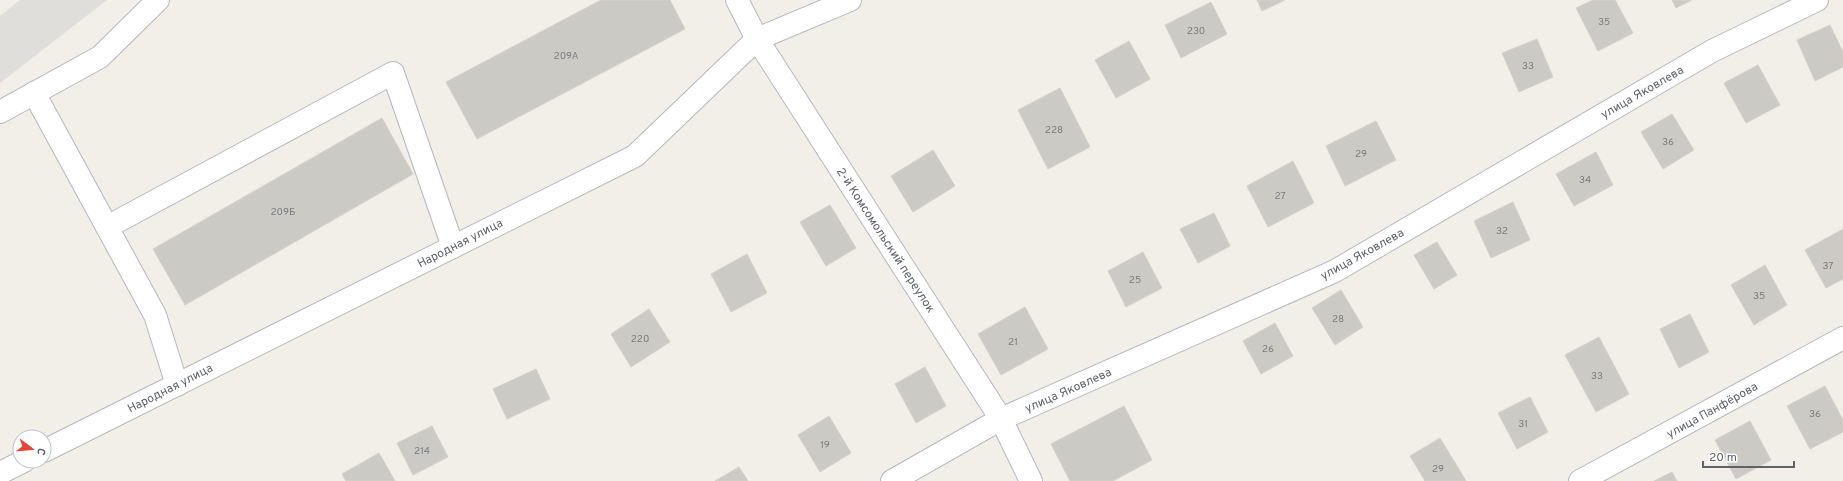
<svg xmlns="http://www.w3.org/2000/svg" width="1843" height="481" viewBox="0 0 1843 481" font-family="Overpass,sans-serif">
  <style>
    .industrial { fill: #e0deda }
    .building { fill: #cccac5; stroke: #d6d1c6 }
    .lines { fill: none; stroke-linecap: round; stroke-linejoin: round }
    .minor-casing { stroke: #b5b8bc; stroke-width: 24 }
    .minor { stroke: #fff; stroke-width: 22 }
    .labels { text-anchor: middle; stroke-width: 3; stroke-linejoin: round; paint-order: stroke }
    .number-label { font-size: 10px; fill: #7a7d7f }
    .street-label { font-size: 12px; fill: #5f6368; stroke: #fff }
  </style>
  <rect width="100%" height="100%" fill="#f1efe8"/>
  <!-- industrial -->
  <path class="industrial" d="M20,0H107L0,83V16Z"/>
  <!-- building -->
  <g class="building">
    <path d="M601,0H670L685,29L477,139L446,82Z"/>
    <path d="M1257,0H1285L1262,11Z"/>
    <path d="M1593,0H1615L1633,33L1598,51L1576,8Z"/>
    <path d="M1672,0H1692L1676,8Z"/>
    <path d="M1211,2L1227,34L1181,58L1165,25Z"/>
    <path d="M1830,25L1843,52V67L1815,81L1797,40Z"/>
    <path d="M1537,39L1553,77L1519,92L1502,53Z"/>
    <path d="M1129,41L1150,79L1116,98L1095,60Z"/>
    <path d="M1758,65L1780,105L1746,123L1724,83Z"/>
    <path d="M1060,88L1090,147L1048,169L1018,110Z"/>
    <path d="M1672,114L1694,150L1663,169L1641,132Z"/>
    <path d="M382,118L413,174L185,305L153,249Z"/>
    <path d="M1376,121L1396,160L1345,186L1326,146Z"/>
    <path d="M933,150L955,186L913,212L891,176Z"/>
    <path d="M1596,152L1613,185L1574,206L1556,174Z"/>
    <path d="M1293,161L1314,203L1268,227L1247,186Z"/>
    <path d="M1513,202L1530,240L1491,258L1474,221Z"/>
    <path d="M830,205L856,248L826,266L800,222Z"/>
    <path d="M1214,213L1230,246L1198,263L1180,229Z"/>
    <path d="M1843,229V279L1826,288L1805,250Z"/>
    <path d="M1437,242L1457,275L1434,289L1414,255Z"/>
    <path d="M1143,252L1162,288L1126,307L1108,271Z"/>
    <path d="M747,254L767,293L731,312L711,274Z"/>
    <path d="M1765,265L1787,305L1754,325L1731,285Z"/>
    <path d="M1341,290L1363,327L1335,345L1312,308Z"/>
    <path d="M1025,307L1048,349L1001,375L978,334Z"/>
    <path d="M649,309L670,342L631,367L611,334Z"/>
    <path d="M1690,314L1709,352L1679,368L1660,329Z"/>
    <path d="M1275,323L1293,356L1261,374L1243,341Z"/>
    <path d="M1599,337L1629,394L1596,412L1565,355Z"/>
    <path d="M925,367L946,406L916,423L895,384Z"/>
    <path d="M536,369L550,399L507,419L493,389Z"/>
    <path d="M1825,386L1843,420V432L1810,449L1787,406Z"/>
    <path d="M1530,397L1548,432L1517,449L1498,413Z"/>
    <path d="M1124,406L1152,460L1113,481H1070L1051,444Z"/>
    <path d="M829,416L851,453L820,472L798,435Z"/>
    <path d="M1750,421L1771,460L1736,479L1715,440Z"/>
    <path d="M432,426L448,457L413,475L397,443Z"/>
    <path d="M1440,438L1466,481H1425L1410,456Z"/>
    <path d="M379,453L395,481H346L342,474Z"/>
    <path d="M739,467L748,481H715Z"/>
    <path d="M1672,472L1677,481H1654Z"/>
  </g>
  <g class="lines">
    <defs>
      <g id="minor">
        <path d="M737,0L757,39L1001,419L1031,481"/>
        <path d="M34,93L155,315L177,385"/>
        <path d="M0,112L100,57L158,0"/>
        <path d="M107,227L393,73L453,247"/>
        <path d="M44,451L635,156L757,39L850,0"/>
        <path d="M0,473L24,461"/>
        <path d="M892,481L1001,419L1335,271L1712,51L1817,0"/>
        <path d="M1580,481L1843,338"/>
      </g>
    </defs>
    <!-- minor casing -->
    <use href="#minor" class="minor-casing"/>
    <!-- minor -->
    <use href="#minor" class="minor"/>
  </g>
  <g class="labels">
    <!-- number labels -->
    <g class="number-label">
      <text x="1604" y="25">35</text>
      <text x="1196" y="34">230</text>
      <text x="566" y="59">209А</text>
      <text x="1528" y="69">33</text>
      <text x="1054" y="133">228</text>
      <text x="1668" y="145">36</text>
      <text x="1361" y="157">29</text>
      <text x="1585" y="183">34</text>
      <text x="1280" y="199">27</text>
      <text x="283" y="215">209Б</text>
      <text x="1502" y="234">32</text>
      <text x="1828" y="269">37</text>
      <text x="1135" y="283">25</text>
      <text x="1759" y="299">35</text>
      <text x="1338" y="322">28</text>
      <text x="640" y="342">220</text>
      <text x="1013" y="345">21</text>
      <text x="1268" y="352">26</text>
      <text x="1597" y="379">33</text>
      <text x="1815" y="417">36</text>
      <text x="1523" y="427">31</text>
      <text x="825" y="448">19</text>
      <text x="422" y="454">214</text>
      <text x="1438" y="472">29</text>
    </g>
    <!-- street labels -->
    <g class="street-label">
      <text transform="translate(1642 92) rotate(-30)" y="4">улица Яковлева</text>
      <text transform="translate(886 240) rotate(57)" y="4">2-й Комсомольский переулок</text>
      <text transform="translate(460 243) rotate(-27)" y="4">Народная улица</text>
      <text transform="translate(1362 254) rotate(-29)" y="4">улица Яковлева</text>
      <text transform="translate(170 388) rotate(-27)" y="4">Народная улица</text>
      <text transform="translate(1068 390) rotate(-24)" y="4">улица Яковлева</text>
      <text transform="translate(1712 410) rotate(-29)" y="4">улица Панфёрова</text>
    </g>
  </g>
  <!-- north arrow -->
  <g transform="translate(32 449) rotate(106)"><circle r="19" fill="#ffffff" stroke="#bfc1c3"/>
  <path d="M0-3L7 15L0 10L-7 15Z" fill="#ea4335"/>
  <text y="-6" font-size="11" font-weight="bold" text-anchor="middle" fill="#5f6368">С</text>
  </g>
  <!-- scale -->
  <path d="M1703 461v6h91v-6" fill="none" stroke="#5f6368" stroke-width="2"/>
  <text x="1709" y="461" font-size="12" fill="#5f6368" stroke="#ffffff" stroke-width="3" paint-order="stroke">20 m</text>
</svg>
